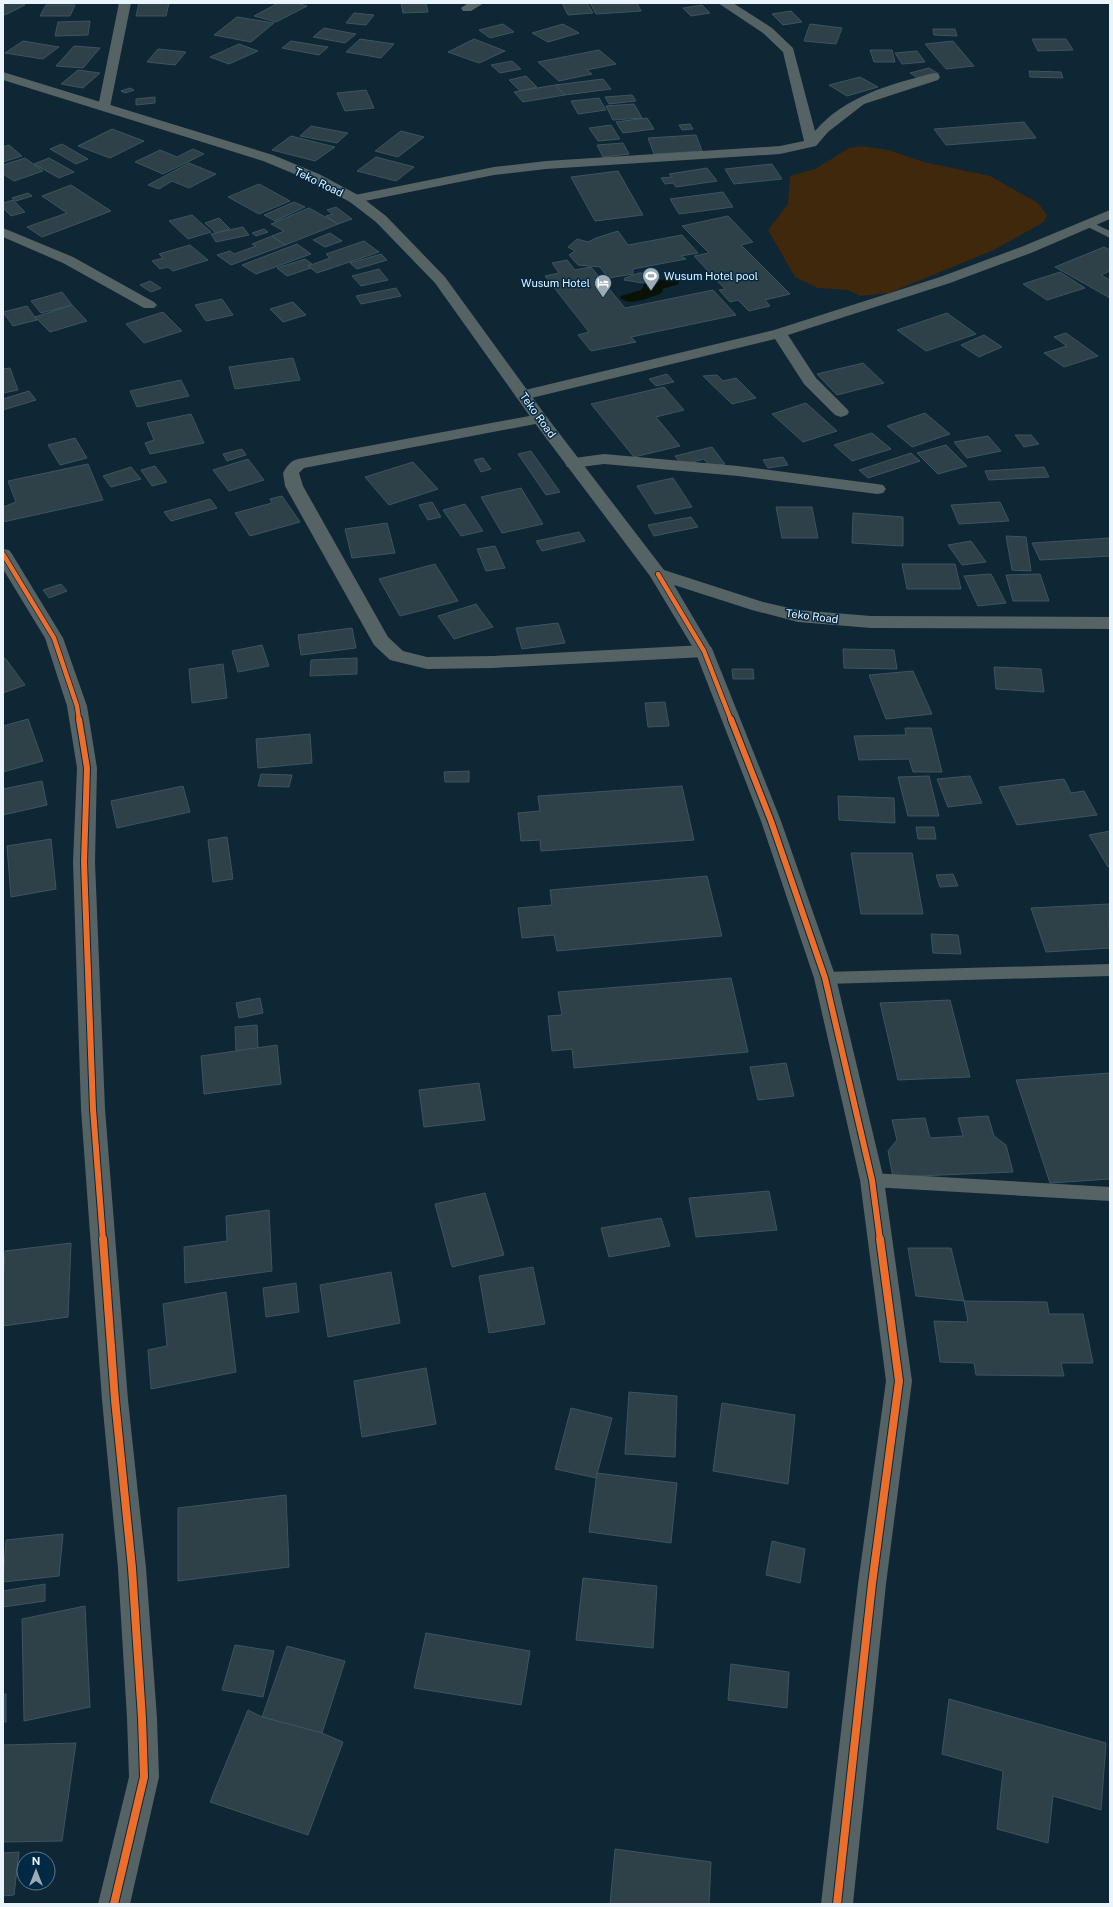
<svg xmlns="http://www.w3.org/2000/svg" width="1113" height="1907" viewBox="0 0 1113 1907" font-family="'Public Sans',sans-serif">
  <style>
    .green { fill: #3f280c }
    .water { fill: #0a1205 }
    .building { fill: #2e4048; stroke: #3c5561 }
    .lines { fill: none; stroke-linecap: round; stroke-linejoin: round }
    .service { fill: #566364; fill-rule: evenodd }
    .minor { fill: #566364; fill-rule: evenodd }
    .tertiary { fill: #566364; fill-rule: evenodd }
    .cycleway-far2-casing { stroke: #002944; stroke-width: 6 }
    .cycleway-far1-casing { stroke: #002944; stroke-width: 8 }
    .cycleway-casing { stroke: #002944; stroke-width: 10 }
    .cycleway-far2 { stroke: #ee6e29; stroke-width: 4.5 }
    .cycleway-far1 { stroke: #ee6e29; stroke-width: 6 }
    .cycleway { stroke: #ee6e29; stroke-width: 8 }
    .labels { text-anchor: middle; stroke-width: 3; stroke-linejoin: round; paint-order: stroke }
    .far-street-label { font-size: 11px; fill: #e9f4fd; stroke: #002944 }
    .far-poi-label { font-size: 11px; fill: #e9f4fd; stroke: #002944; text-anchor: start }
  </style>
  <rect width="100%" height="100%" fill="#0f2635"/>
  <!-- green -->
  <path class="green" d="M862,146L888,150L924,162L990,176L1038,203L1047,215L1044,222L994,250L889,293L860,296L848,290L818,288L795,277L768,230L788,204L790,176L815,169L849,148Z"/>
  <!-- water -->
  <path class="water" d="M670,278L678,280L679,284L662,289L663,291L660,294C650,297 629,307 620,298L621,296L641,290L643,287V284Z"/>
  <!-- building -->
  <g class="building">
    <path d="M3,3H18L25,5L5,15L3,14Z"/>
    <path d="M139,3H169L166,16H136Z"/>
    <path d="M278,3H296L307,6L276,22L254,16Z"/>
    <path d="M401,3H426L428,12L403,13Z"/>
    <path d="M562,3H587L593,13L568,15Z"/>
    <path d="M590,3H637L641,11L596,14Z"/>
    <path d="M46,5H75L70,16H40Z"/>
    <path d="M702,5L710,13L691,16L683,8Z"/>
    <path d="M791,11L802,22L783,25L772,14Z"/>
    <path d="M354,13L374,15L366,25L346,23Z"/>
    <path d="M237,17L274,23L251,42L214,35Z"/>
    <path d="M90,21L88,35L55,36L58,22Z"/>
    <path d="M503,24L514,32L490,38L479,30Z"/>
    <path d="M563,24L579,33L548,42L532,33Z"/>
    <path d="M810,24L842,28L836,44L804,41Z"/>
    <path d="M324,28L356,34L345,43L313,37Z"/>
    <path d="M933,29H955L957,36L934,35Z"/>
    <path d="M360,39L394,44L381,58L346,52Z"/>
    <path d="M474,39L505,51L479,63L448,52Z"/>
    <path d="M1032,39H1066L1073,50L1038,51Z"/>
    <path d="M23,41L59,47L43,59L5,53Z"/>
    <path d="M291,41L328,47L319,55L282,48Z"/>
    <path d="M953,41L974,66L946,69L925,44Z"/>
    <path d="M239,44L258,51L229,64L210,57Z"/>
    <path d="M74,46L100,48L83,68L56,66Z"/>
    <path d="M158,49L186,52L175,65L147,62Z"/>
    <path d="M599,50L616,64L587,70L592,74L559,81L538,62Z"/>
    <path d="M870,50H892L895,62H874Z"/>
    <path d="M917,51L925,62L902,64L895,53Z"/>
    <path d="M512,61L521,69L500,73L491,65Z"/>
    <path d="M929,68L939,74L919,79L910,73Z"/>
    <path d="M78,70L100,73L83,88L61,84Z"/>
    <path d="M1029,71L1061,72L1063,78L1030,77Z"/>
    <path d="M526,76L537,87L520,91L509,80Z"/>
    <path d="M860,77L878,87L847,96L829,85Z"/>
    <path d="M603,79L611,89L565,95L555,85Z"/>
    <path d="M555,85L565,95L523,102L514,92Z"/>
    <path d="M130,88L134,90L125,93L121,91Z"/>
    <path d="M366,90L374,108L345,111L337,93Z"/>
    <path d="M632,95L636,101L609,104L605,97Z"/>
    <path d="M155,97V103L136,105V99Z"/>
    <path d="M599,98L606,110L578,114L571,101Z"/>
    <path d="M634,104L642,118L613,120L606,106Z"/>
    <path d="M647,118L654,129L623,133L616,122Z"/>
    <path d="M1024,122L1036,138L946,145L934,129Z"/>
    <path d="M690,124L693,129L682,130L679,125Z"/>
    <path d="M611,125L620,139L598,141L589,128Z"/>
    <path d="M311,126L348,133L337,143L300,136Z"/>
    <path d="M112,129L144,141L110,158L78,146Z"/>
    <path d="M401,131L424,137L398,157L375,151Z"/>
    <path d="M696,135L702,151L654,154L648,138Z"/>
    <path d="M291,136L335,147L315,161L272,150Z"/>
    <path d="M623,143L629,154L603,157L597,145Z"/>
    <path d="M62,144L88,159L76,164L50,149Z"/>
    <path d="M9,145L22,156L3,162V147Z"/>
    <path d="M193,149L204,154L163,174L135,162L160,150L177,157Z"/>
    <path d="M376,157L414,167L396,181L357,171Z"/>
    <path d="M25,158L43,171L14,181L3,174V165Z"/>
    <path d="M49,158L74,172L59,178L34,164Z"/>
    <path d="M189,163L216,174L189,188L172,181L159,189L148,185Z"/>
    <path d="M772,164L782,179L734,184L725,169Z"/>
    <path d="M707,168L717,181L676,187L673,183L665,184L661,178L672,177L669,174Z"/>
    <path d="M618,171L643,215L595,221L571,177Z"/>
    <path d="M259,184L290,201L259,214L228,197Z"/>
    <path d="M71,185L111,211L42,237L27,227L67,213L42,196Z"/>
    <path d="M723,192L733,207L679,214L670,199Z"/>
    <path d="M28,193L32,196L16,201L12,198Z"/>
    <path d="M13,200L25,212L11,216L3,208V203Z"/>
    <path d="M294,202L305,207L275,221L264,215Z"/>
    <path d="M336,207L352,219L338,224L326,216L333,214L327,210Z"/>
    <path d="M309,208L338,224L285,245L272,236L284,231L271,224Z"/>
    <path d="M192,215L211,232L188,239L169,221Z"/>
    <path d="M728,216L753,242L741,245L790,294L765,300L770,306L749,311L738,300L730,302L719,290L725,289L694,256L709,253L682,226Z"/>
    <path d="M219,218L230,229L216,233L205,223Z"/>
    <path d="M243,227L249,235L216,242L211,234Z"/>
    <path d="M264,229L268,232L256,236L252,233Z"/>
    <path d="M618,231L628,245L682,235L698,253L681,256L686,259L633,269V274L608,278L600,267L578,265L569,255L575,251L568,247L577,239L588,242L596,238Z"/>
    <path d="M330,233L342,241L325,247L313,240Z"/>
    <path d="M272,236L285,245L231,265L217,255L230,251L234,254L256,246L252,244Z"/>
    <path d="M364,241L379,252L317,273L308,266L330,258L326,254Z"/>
    <path d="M297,244L311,254L256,274L242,265Z"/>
    <path d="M190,245L208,260L173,271L168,267L160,269L152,261L163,258L159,254Z"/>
    <path d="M1104,247L1110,250V271L1101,275L1110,280V298L1055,267Z"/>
    <path d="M381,254L387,260L357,269L350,263Z"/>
    <path d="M305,259L312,264L308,266L311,268L287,276L277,268Z"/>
    <path d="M567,260L575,270L591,267L625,308L713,290L736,315L631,337L636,342L591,351L578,335L589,332L545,276L559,273L552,263Z"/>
    <path d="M379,269L388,280L361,286L352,276Z"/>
    <path d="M1060,272L1085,288L1047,300L1023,284Z"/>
    <path d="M639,273H652L656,276V279L643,283L624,280L625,278Z"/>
    <path d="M150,281L161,288L151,292L140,285Z"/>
    <path d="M396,288L401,296L361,304L356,296Z"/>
    <path d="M62,292L72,305L41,313L31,301Z"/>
    <path d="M222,299L233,315L206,321L195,305Z"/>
    <path d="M293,302L306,315L283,322L270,309Z"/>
    <path d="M72,305L87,321L50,332L35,317Z"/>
    <path d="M27,306L37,320L13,326L3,312Z"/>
    <path d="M163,312L182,331L144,343L126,324Z"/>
    <path d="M947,313L976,334L926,351L897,330Z"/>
    <path d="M1066,333L1098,356L1064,367L1044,353L1067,346L1054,337Z"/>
    <path d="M984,335L1002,347L979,357L961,345Z"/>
    <path d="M293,358L300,380L235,389L229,367Z"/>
    <path d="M863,363L884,383L837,395L817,374Z"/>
    <path d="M10,368L18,390L3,393V369Z"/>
    <path d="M667,374L674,382L656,386L649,379Z"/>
    <path d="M717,375L723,381L736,378L756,398L732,404L703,376Z"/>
    <path d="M181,380L189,396L137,407L130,391Z"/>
    <path d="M664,387L684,410L656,417L680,446L634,457L591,404Z"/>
    <path d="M29,391L36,400L3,410V399Z"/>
    <path d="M806,403L837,431L803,442L772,414Z"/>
    <path d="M925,413L950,434L912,447L887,426Z"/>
    <path d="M191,414L204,443L150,454L145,443L154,440L147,423Z"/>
    <path d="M872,433L891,449L852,461L834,445Z"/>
    <path d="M1015,435H1031L1039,444L1024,447Z"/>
    <path d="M988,436L1001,451L967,458L954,442Z"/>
    <path d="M75,438L87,458L60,465L48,445Z"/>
    <path d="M946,445L967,466L938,474L917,453Z"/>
    <path d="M712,447L725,464L710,467L704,459L682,465L675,456Z"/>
    <path d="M242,449L246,455L227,461L223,454Z"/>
    <path d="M531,451L560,492L546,495L518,454Z"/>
    <path d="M911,453L920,461L868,478L859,470Z"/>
    <path d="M783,457L788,465L768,468L763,460Z"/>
    <path d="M483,458L491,469L481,472L474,460Z"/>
    <path d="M248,459L264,480L229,491L213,470Z"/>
    <path d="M413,462L438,489L389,505L365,477Z"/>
    <path d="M88,464L103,500L3,522V507L16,502L8,481Z"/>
    <path d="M155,466L167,482L152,486L141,470Z"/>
    <path d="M131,467L141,479L111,487L103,476Z"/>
    <path d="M1044,467L1049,477L989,480L985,471Z"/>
    <path d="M673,478L692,507L655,514L637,486Z"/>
    <path d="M521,488L543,524L502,533L481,497Z"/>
    <path d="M282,496L300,522L250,536L235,513L272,503L270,499Z"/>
    <path d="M210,499L217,508L171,521L164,512Z"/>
    <path d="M432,502L441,517L428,520L419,505Z"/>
    <path d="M1000,502L1009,521L959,524L951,505Z"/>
    <path d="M465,504L483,531L461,536L443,510Z"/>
    <path d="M776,507H812L818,538H782Z"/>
    <path d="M853,513L903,517V546L852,543Z"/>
    <path d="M691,517L698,527L654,536L648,525Z"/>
    <path d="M387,523L395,553L352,558L345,529Z"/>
    <path d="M579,532L585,541L542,551L536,541Z"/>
    <path d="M1006,536L1026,537L1031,571L1012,570Z"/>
    <path d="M1110,538V556L1040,560L1032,543Z"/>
    <path d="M971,541L986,562L962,565L948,545Z"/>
    <path d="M495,546L505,568L486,571L477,549Z"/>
    <path d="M435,564L458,601L400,616L379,579Z"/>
    <path d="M902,564H955L961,589H907Z"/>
    <path d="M991,574L1006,603L978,606L964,576Z"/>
    <path d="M1040,574L1049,601H1013L1006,575Z"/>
    <path d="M61,584L67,591L49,598L43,590Z"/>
    <path d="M476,604L493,627L454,639L438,616Z"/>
    <path d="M558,623L565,643L522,649L516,628Z"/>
    <path d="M352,628L356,648L301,655L298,635Z"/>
    <path d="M262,645L269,666L238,672L232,651Z"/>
    <path d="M843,649L894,650L897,669L844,668Z"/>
    <path d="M5,658L25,685L3,693V659Z"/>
    <path d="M357,658V674L310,676L311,660Z"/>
    <path d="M223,664L227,698L192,703L189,669Z"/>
    <path d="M994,667L1041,669L1044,692L996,689Z"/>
    <path d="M732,669H753L754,679H733Z"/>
    <path d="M913,671L932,714L886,719L869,675Z"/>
    <path d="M665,702L669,726L648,727L645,703Z"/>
    <path d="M28,719L43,761L3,772V726Z"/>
    <path d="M905,728H931L942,772H913L909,759L859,760L854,736L906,735Z"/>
    <path d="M310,734L312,763L258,768L256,739Z"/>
    <path d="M469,771V782H445L444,772Z"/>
    <path d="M261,774L292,775L289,787L258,786Z"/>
    <path d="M929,776L939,816H908L898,777Z"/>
    <path d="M970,776L982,803L948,807L937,779Z"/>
    <path d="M1064,779L1071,793L1084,791L1097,815L1017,825L999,787Z"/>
    <path d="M42,781L47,805L3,815V789Z"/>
    <path d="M183,786L190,812L117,828L111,801Z"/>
    <path d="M682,786L694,840L541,851L540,840L521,841L518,813L540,811L538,796Z"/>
    <path d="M838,796L894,798L895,823L839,820Z"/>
    <path d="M916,827H934L936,839H918Z"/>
    <path d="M1110,831V866L1108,867L1089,835Z"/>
    <path d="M227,837L233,879L213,882L208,840Z"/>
    <path d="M51,839L56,889L11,897L7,846Z"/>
    <path d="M851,853H912L923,914H861Z"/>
    <path d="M953,874L958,886L940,887L936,875Z"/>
    <path d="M707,876L722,936L557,951L554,935L522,938L518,908L552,905L550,890Z"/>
    <path d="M1109,904L1110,948L1046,952L1031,908Z"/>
    <path d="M931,934L958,935L961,954L933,953Z"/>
    <path d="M731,978L748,1052L574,1068L572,1049L552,1051L548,1016L562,1015L558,992Z"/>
    <path d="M260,998L263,1013L239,1018L236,1003Z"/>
    <path d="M950,1000L970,1077L898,1080L880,1003Z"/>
    <path d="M257,1025L258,1048L236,1051L235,1027Z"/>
    <path d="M277,1045L281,1084L204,1094L201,1056Z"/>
    <path d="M786,1063L794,1096L758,1100L750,1067Z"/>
    <path d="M1110,1073V1179L1050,1183L1016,1080Z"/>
    <path d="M479,1083L485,1120L424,1127L419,1090Z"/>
    <path d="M988,1116L994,1136L1006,1145L1013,1172L893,1177L888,1151L897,1140L892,1120L925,1118L930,1138L963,1136L958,1118Z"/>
    <path d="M769,1191L777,1230L696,1237L689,1198Z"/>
    <path d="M485,1193L504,1255L452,1267L435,1204Z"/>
    <path d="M269,1210L272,1271L185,1283L184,1247L227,1241L226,1216Z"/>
    <path d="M661,1218L670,1246L609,1257L601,1228Z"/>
    <path d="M71,1243L68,1317L3,1326V1285L5,1251Z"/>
    <path d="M908,1248H951L964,1301L916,1296Z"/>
    <path d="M533,1267L545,1324L489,1333L479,1276Z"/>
    <path d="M391,1272L400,1323L328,1337L320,1285Z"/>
    <path d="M296,1283L299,1312L266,1317L263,1288Z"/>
    <path d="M226,1292L236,1372L151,1389L148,1350L167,1346L163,1304Z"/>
    <path d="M964,1301L1047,1302L1049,1314H1083L1093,1363H1061L1064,1376L976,1375L974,1363L940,1362L934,1321L968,1322Z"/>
    <path d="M426,1368L436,1424L362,1437L354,1381Z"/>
    <path d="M629,1392L677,1396L675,1457L625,1454Z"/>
    <path d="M722,1403L795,1415L788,1484L713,1471Z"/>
    <path d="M571,1408L612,1418L596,1478L555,1469Z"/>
    <path d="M597,1473L677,1483L671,1543L589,1532Z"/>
    <path d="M286,1495L289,1567L178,1581V1508Z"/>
    <path d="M63,1534L59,1576L3,1582L6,1540Z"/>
    <path d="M772,1541L805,1549L800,1583L766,1575Z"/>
    <path d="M583,1578L657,1586L653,1648L576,1640Z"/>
    <path d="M45,1584V1601L3,1607V1591Z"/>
    <path d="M85,1606L90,1707L24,1721L22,1619Z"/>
    <path d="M426,1633L530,1651L521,1705L414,1688Z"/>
    <path d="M235,1645L274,1651L263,1697L222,1690Z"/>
    <path d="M287,1646L345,1661L322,1733L262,1717Z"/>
    <path d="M731,1664L789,1672L787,1708L728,1700Z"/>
    <rect x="3" y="1694" width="3" height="28"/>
    <path d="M949,1699L1106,1743L1101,1810L1053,1796L1048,1843L997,1829L1003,1771L942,1754Z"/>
    <path d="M248,1710L262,1717L322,1733L343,1742L308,1835L210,1802Z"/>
    <path d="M76,1743L62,1841L3,1842V1745Z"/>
    <path d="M615,1849L711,1862L709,1904H610Z"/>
    <path d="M19,1852L14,1895L3,1896V1853Z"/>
  </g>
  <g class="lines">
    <!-- service -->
    <g class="service">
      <path d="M1089,221L1110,231V238L1086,226L1084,224L1086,222Z"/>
      <path d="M1110,964V976L825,984L820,982L817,978L820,974L825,972Z"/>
      <path d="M872,1173L1110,1187V1201L872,1187L866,1185L864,1180L866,1175Z"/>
    </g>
    <!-- minor -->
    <g class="minor">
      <path d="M119,3H131L110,107L109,110H99L98,107Z"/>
      <path d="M468,3H484L471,11H463L461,8Z"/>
      <path d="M718,3H733L744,10L772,28L793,48L815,131C845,96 891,84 934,73L938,74L940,77L938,80L864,104L828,132L816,146L780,154L546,169L494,175L355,203L350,202L348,199L350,196L355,195L494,167L546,161L780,146L804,141L783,52L763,33Z"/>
      <path d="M1110,210V219L1031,253L950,283L788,335L816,378L847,409L849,412L847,415L841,417L835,415L804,384L775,339L523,400L517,398L515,395L517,392L774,330L940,277L1021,247Z"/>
      <path d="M3,228L73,257L154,302L157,305L154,308H144L63,263L3,237Z"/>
      <path d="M540,414L546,416L548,419L546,422L304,468L299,473L303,486L388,637L403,651L427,657L493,656L704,645L711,647L713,651L711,655L704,657L493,668L427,669L390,660L374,645L285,486L283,473C287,466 290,461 298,459Z"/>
      <path d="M604,454L738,466L877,484L883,485L886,489L883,493L877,494L738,476L604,464L573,468L567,467L565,463L567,459Z"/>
      <path d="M3,549L9,550L12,554L63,638L87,706L97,768L95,862L105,1109L128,1400L146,1568L157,1718L159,1777L130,1904H98L129,1777L127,1718L118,1568L102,1400L81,1109L73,862L77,768L67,706L45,638L3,569Z"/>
    </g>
    <!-- tertiary -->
    <path class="tertiary" d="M3,72L273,155L319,174L360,196L386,216L445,277L546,416L664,570L763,602L798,610L871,616L1110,617V629L871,628L798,622L752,610L674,585L713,651L781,821L836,978L884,1180L912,1381L886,1584L853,1904H821L858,1584L886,1381L860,1180L814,978L761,821L695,651L650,576L534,422L435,283L376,222L350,202L309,180L263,161L3,80Z"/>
    <defs>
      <g id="cycleway-far2">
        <path d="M3,554L54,638L77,706L79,720"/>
        <path d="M658,574L704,651L731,720"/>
      </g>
      <g id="cycleway-far1">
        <path d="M79,719L87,768L84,862L93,1109L103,1240"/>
        <path d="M731,719L771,821L825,978L872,1180L880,1240"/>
      </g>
      <g id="cycleway">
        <path d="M103,1239L115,1400L132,1568L142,1718L144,1777L114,1904"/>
        <path d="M837,1904L872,1584L899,1381L880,1239"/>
      </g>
    </defs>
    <!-- cycleway-far2 casing -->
    <use href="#cycleway-far2" class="cycleway-far2-casing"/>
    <!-- cycleway-far1 casing -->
    <use href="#cycleway-far1" class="cycleway-far1-casing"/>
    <!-- cycleway casing -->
    <use href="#cycleway" class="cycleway-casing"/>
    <!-- cycleway-far2 -->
    <use href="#cycleway-far2" class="cycleway-far2"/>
    <!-- cycleway-far1 -->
    <use href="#cycleway-far1" class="cycleway-far1"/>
    <!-- cycleway -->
    <use href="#cycleway" class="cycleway"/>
  </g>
  <!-- icons -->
  <defs>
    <symbol id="stadium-pin" viewBox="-11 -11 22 30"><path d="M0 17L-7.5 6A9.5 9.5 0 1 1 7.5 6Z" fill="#9dacb7" stroke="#002944"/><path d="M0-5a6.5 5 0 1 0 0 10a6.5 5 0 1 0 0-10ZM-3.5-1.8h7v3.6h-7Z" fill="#fff"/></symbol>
    <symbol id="hotel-pin" viewBox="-11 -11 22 30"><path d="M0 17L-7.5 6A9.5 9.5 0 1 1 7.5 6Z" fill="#9dacb7" stroke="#002944"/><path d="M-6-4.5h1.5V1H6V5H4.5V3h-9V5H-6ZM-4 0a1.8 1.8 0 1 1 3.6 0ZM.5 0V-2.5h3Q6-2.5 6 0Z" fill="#fff"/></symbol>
  </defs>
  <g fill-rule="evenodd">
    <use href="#stadium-pin" x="641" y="266" width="20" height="27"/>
    <use href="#hotel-pin" x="593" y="273" width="20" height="27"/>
  </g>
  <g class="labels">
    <!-- far-street labels -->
    <g class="far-street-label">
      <text transform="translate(319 182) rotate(26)" y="4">Teko Road</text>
      <text transform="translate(538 415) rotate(54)" y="4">Teko Road</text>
      <text transform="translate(812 616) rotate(7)" y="4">Teko Road</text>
    </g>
    <!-- far-poi labels -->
    <g class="far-poi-label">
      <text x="664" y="280">Wusum Hotel pool</text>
      <text x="590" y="287" text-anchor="end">Wusum Hotel</text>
    </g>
  </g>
  <!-- border -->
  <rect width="1113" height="1907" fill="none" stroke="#e9f4fd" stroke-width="8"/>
  <!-- north arrow -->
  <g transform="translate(36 1871)"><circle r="19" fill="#002944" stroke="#5d7a8e"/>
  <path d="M0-3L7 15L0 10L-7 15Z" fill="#9dacb7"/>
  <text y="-6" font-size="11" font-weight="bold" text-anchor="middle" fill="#e9f4fd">N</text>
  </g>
</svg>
